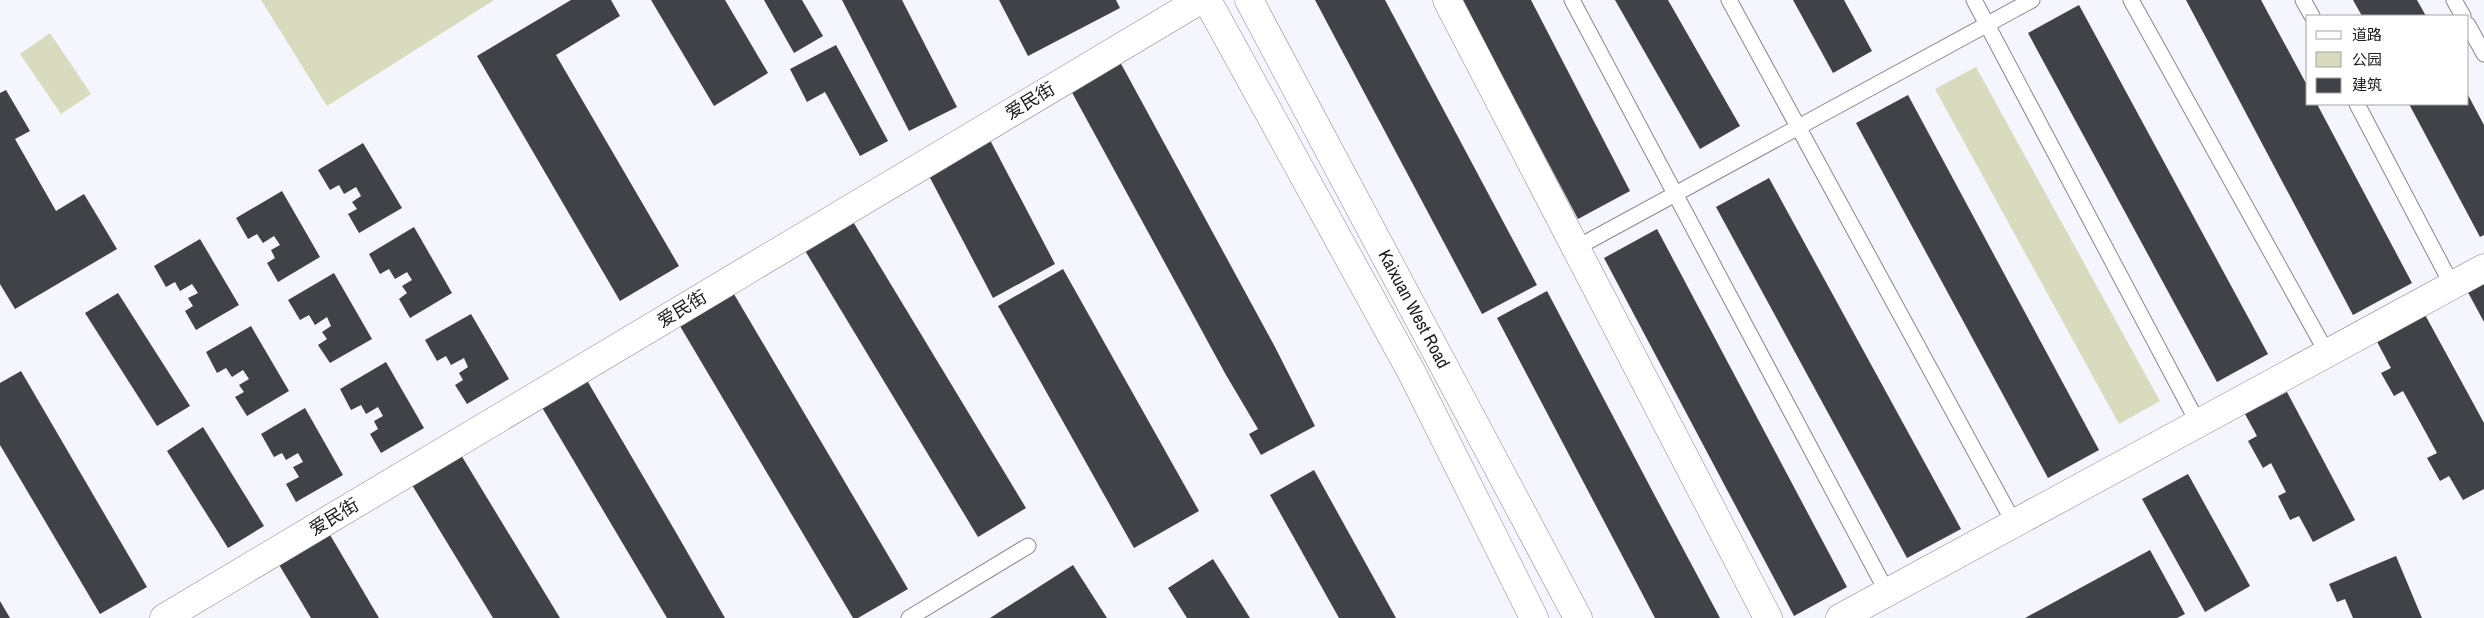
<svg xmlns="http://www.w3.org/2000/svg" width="2484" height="618" viewBox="0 0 2484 618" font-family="'Archivo Narrow','Noto Sans SC',sans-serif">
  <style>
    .green { fill: #d9dbbf }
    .building { fill: #414148 }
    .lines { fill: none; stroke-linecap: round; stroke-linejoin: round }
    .lane-casing { stroke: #87888f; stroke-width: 17 }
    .street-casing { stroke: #87888f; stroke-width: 29 }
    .secondary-casing { stroke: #87888f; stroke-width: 29 }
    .lane { stroke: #fff; stroke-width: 15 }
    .street { stroke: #fff; stroke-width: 28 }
    .secondary { stroke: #fff; stroke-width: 28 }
    .labels { text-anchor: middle; stroke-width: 5; stroke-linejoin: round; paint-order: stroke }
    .street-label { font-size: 18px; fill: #1c1c1f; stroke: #fff }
  </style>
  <rect width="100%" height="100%" fill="#f4f5fd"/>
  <!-- green -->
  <g class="green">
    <path d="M261,0H494L327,106Z"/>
    <path d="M50,33L91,94L61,114L20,54Z"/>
    <path d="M1976,67L2160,401L2119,424L1935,89Z"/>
  </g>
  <!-- building -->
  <g class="building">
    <path d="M571,0H611L620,16L556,55L679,266L620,301L477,56Z"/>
    <path d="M651,0H725L768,73L714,106Z"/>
    <path d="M764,0H802L823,36L794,53Z"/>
    <path d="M842,0H902L957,107L909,131Z"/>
    <path d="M999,0H1116L1120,8L1028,56Z"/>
    <path d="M1315,0H1385L1537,285L1482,314Z"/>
    <path d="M1462,0H1531L1630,191L1578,219Z"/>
    <path d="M1615,0H1668L1740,126L1700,149Z"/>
    <path d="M1793,0H1844L1872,51L1833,73Z"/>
    <path d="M2186,0H2261L2308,87V104H2317L2412,283L2353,315Z"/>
    <path d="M2353,0H2417L2426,16H2362Z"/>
    <path d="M2079,5L2268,354L2217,382L2028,33Z"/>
    <path d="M836,45L888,141L860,156L825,92L807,102L790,69Z"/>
    <path d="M1119,60L1275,347L1315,426L1261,455L1249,434L1258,429L1226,375L1069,87Z"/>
    <path d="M6,90L30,131L15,139L56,211L84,194L117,249L15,309L0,284V93Z"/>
    <path d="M1908,95L2099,450L2048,478L1856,123Z"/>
    <path d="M2468,95L2484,125V235L2480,237L2409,104H2468Z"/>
    <path d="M990,140L1055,264L993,298L928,174Z"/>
    <path d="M363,143L402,208L359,233L348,214L357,209L352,202L361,196L356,187L344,194L339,185L330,190L318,170Z"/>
    <path d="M1769,178L1961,529L1907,558L1716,207Z"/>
    <path d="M282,191L320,257L278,282L267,263L275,258L271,250L280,245L274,236L263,243L257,234L248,239L236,218Z"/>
    <path d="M852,220L1026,508L978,537L804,249Z"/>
    <path d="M414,227L452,293L410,318L399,299L407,293L402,286L412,280L407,272L395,279L389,269L380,274L369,254Z"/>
    <path d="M1657,229L1847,587L1794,616L1604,258Z"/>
    <path d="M200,239L239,305L196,330L185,311L193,306L188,298L198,293L192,284L180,291L175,282L166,287L154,266Z"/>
    <path d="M1063,269L1199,511L1134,548L998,306Z"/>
    <path d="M334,273L372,339L330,363L318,345L327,339L322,332L331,326L327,317L315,325L309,315L300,320L288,300Z"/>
    <path d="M2484,274V322L2464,285Z"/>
    <path d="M731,289L908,589L858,618H853L677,321Z"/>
    <path d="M1547,291L1655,496L1720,618H1655L1497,318Z"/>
    <path d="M118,293L190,406L157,426L85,313Z"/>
    <path d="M2423,311L2484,423V489L2463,500L2449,476L2440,481L2427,458L2437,453L2403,391L2394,396L2381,373L2391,368L2375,338Z"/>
    <path d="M471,314L509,379L467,404L455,385L463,380L459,373L468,367L464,358L451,365L446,356L437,361L425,340Z"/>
    <path d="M251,326L289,391L247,416L235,397L244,392L239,385L249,379L243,370L232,377L226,368L217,373L206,352Z"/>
    <path d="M386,362L424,428L381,453L370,434L378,429L374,421L383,416L378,407L366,414L361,405L351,410L340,389Z"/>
    <path d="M21,371L147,587L100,614L0,445V383Z"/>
    <path d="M585,377L678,536L725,618H667L540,404Z"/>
    <path d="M2287,392L2355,520L2313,542L2299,516L2290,520L2278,496L2286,492L2271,463L2263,468L2248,441L2257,436L2245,414Z"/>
    <path d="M305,408L343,475L296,502L286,484L299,477L293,467L303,462L298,453L286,460L282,453L274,457L261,434Z"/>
    <path d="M203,427L264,526L228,548L167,451Z"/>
    <path d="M458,450L560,618H493L409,480Z"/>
    <path d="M1314,470L1396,618H1339L1270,495Z"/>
    <path d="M2188,474L2250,586L2205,612L2142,499Z"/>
    <path d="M326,528L379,618H311L275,558Z"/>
    <path d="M2150,550L2185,614L2177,618H2025Z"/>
    <path d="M2396,556L2422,618H2353L2345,599L2337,602L2329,584Z"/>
    <path d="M1213,559L1250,618H1187L1168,588Z"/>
    <path d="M1073,565L1107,618H990Z"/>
    <path d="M0,601L10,618H0Z"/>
  </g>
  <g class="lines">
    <defs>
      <g id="lane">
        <path d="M1572,0L1887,592"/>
        <path d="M1729,0L2014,523"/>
        <path d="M1974,0L2198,423"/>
        <path d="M2131,0L2327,353"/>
        <path d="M2303,0L2312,16"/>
        <path d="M2454,0L2463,16"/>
        <path d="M2468,25L2484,54"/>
        <path d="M2357,104L2452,285"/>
        <path d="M1576,248L2032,0"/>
        <path d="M909,618L1028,546"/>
      </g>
      <g id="street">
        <path d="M1447,0L1768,618"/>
        <path d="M164,618L1200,0"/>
        <path d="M1840,618L2484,268"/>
      </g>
      <g id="secondary">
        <path d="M1207,0L1412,373L1534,618"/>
        <path d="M1249,0L1578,618"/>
      </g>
    </defs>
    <!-- lane casing -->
    <use href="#lane" class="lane-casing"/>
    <!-- street casing -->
    <use href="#street" class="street-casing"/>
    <!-- secondary casing -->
    <use href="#secondary" class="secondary-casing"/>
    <!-- lane -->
    <use href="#lane" class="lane"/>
    <!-- street -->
    <use href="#street" class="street"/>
    <!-- secondary -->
    <use href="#secondary" class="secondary"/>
  </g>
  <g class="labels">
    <!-- street labels -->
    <g class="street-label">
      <text transform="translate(1030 101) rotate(-31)" y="6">爱民街</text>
      <text transform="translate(682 309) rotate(-31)" y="6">爱民街</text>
      <text transform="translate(1414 309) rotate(62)" y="6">Kaixuan West Road</text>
      <text transform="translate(334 517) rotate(-31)" y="6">爱民街</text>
    </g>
  </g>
  <!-- legend -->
  <rect x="2306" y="15" width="162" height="90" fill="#ffffff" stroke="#a4a4a5"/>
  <rect x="2316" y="31" width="25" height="8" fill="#ffffff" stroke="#a4a4a5"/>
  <text x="2352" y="40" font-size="15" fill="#1c1c1f">道路</text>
  <rect x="2316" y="52" width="25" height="15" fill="#d9dbbf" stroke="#a4a4a5"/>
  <text x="2352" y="65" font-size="15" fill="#1c1c1f">公园</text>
  <rect x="2316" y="78" width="25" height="15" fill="#414148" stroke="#a4a4a5"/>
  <text x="2352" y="90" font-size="15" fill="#1c1c1f">建筑</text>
</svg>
